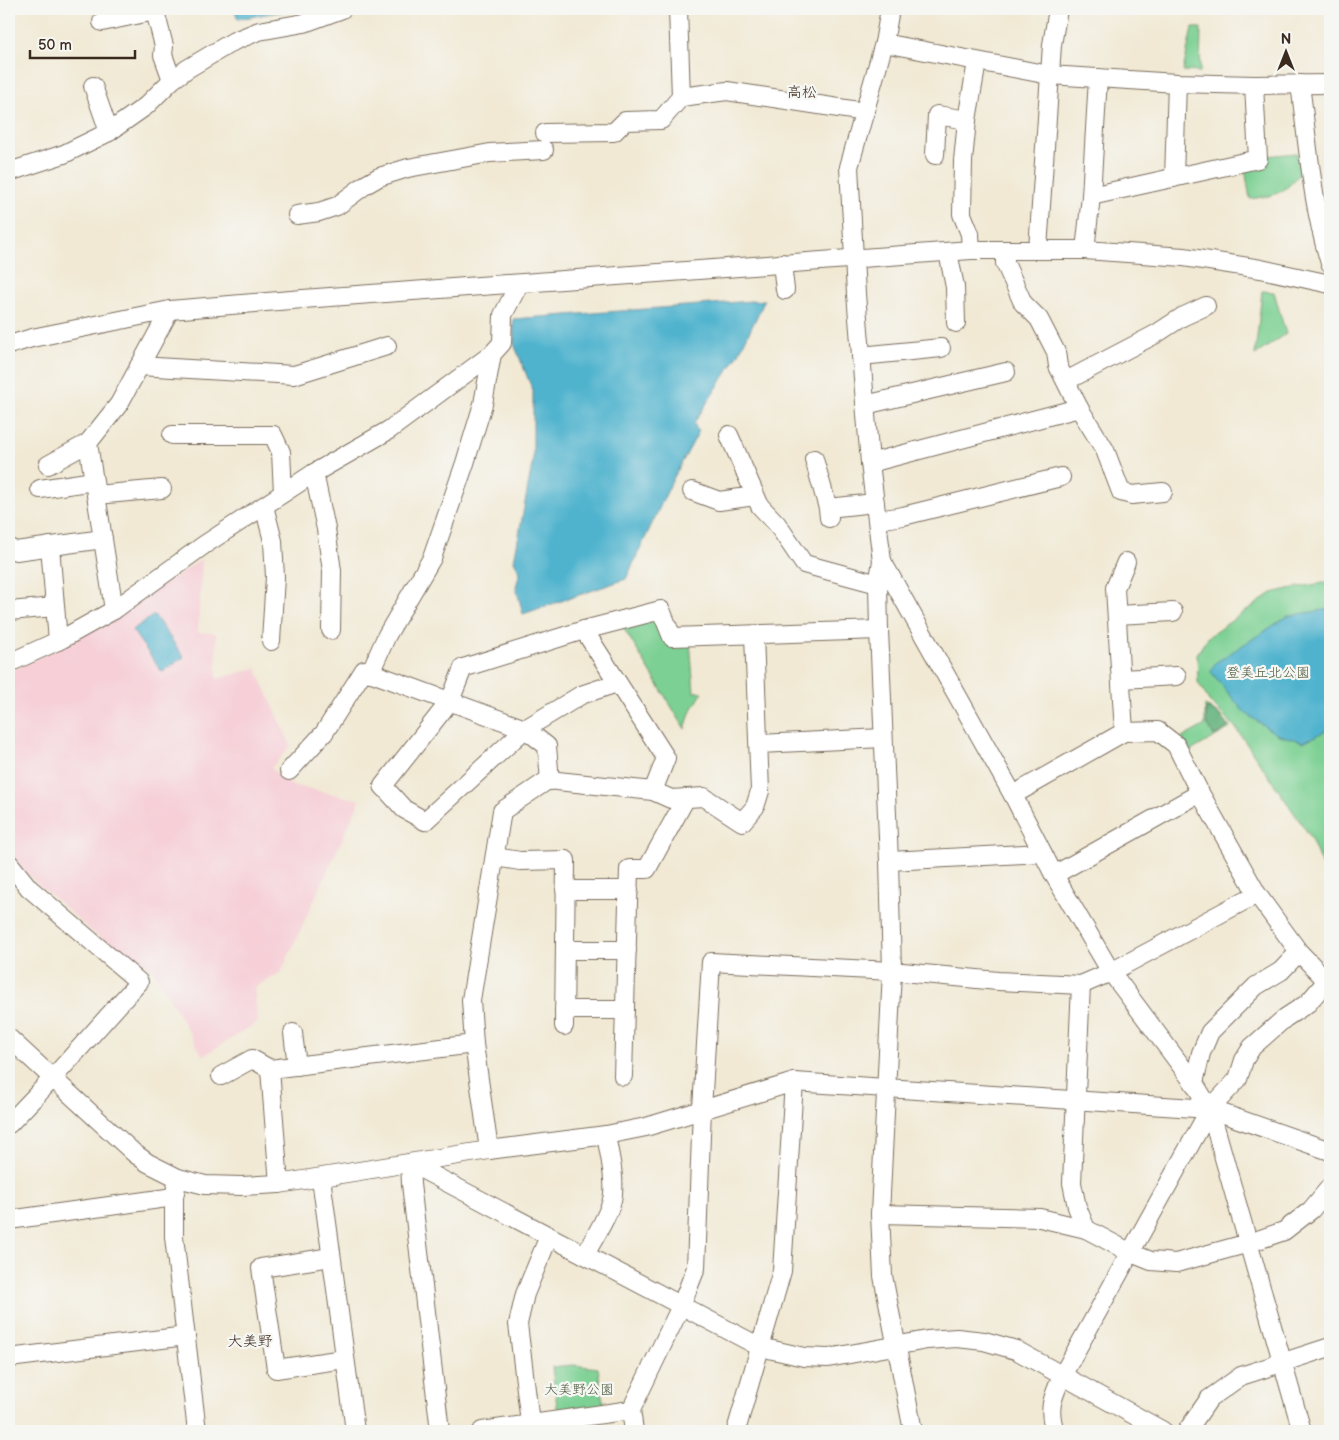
<svg xmlns="http://www.w3.org/2000/svg" width="1339" height="1440" viewBox="0 0 1339 1440" font-family="'Balsamiq Sans','Klee One',sans-serif">
  <style>
    .built { fill: #f6cfd7 }
    .green { fill: #7bd093; stroke: #5b7d58 }
    .forest { fill: #64b27d; stroke: #506e4e }
    .water { fill: #4fb3ce; stroke: #456e76 }
    .lines { fill: none; stroke-linecap: round; stroke-linejoin: round }
    .minor-casing { stroke: #7b6d5e; stroke-width: 20 }
    .minor { stroke: #fff; stroke-width: 18 }
    .labels { text-anchor: middle; stroke-width: 4.5; stroke-linejoin: round; paint-order: stroke }
    .park-label { font-size: 14px; fill: #4e5c41; stroke: #f6f6f2 }
    .neighbourhood-label { font-size: 15px; fill: #3b2a1e; stroke: #f6f6f2 }
  </style>
  <rect width="100%" height="100%" fill="#f6f6f2"/>
  <filter id="ink" filterUnits="userSpaceOnUse"><feTurbulence type="fractalNoise" baseFrequency=".02" numOctaves="2"/><feDisplacementMap in="SourceGraphic" scale="10" xChannelSelector="R" yChannelSelector="G"/><feConvolveMatrix kernelMatrix="1 2 1 2 8 2 1 2 1" color-interpolation-filters="sRGB"/></filter>
  <filter id="wash" filterUnits="userSpaceOnUse"><feTurbulence type="fractalNoise" baseFrequency=".0096" numOctaves="4" result="noise"/><feDisplacementMap in="SourceGraphic" scale="20" xChannelSelector="R" yChannelSelector="G"/><feGaussianBlur stdDeviation="1.12" result="paint"/><feColorMatrix in="noise" values="0 0 0 0 0 0 0 0 0 0 0 0 0 0 0 0 0 1.4 0 .05"/><feComposite in="paint" operator="in"/></filter>
  <g filter="url(#wash)">
    <rect width="100%" height="100%" fill="#f1e9d4"/>
    <!-- built -->
    <path class="built" d="M202,559L198,632L216,633L217,679L256,668L291,746L271,768L291,785L360,800L281,972L254,988L258,1022L203,1056L153,970L142,962L132,966L106,944L21,869L9,850V672L52,651L142,599Z"/>
    <!-- green -->
    <g class="green">
      <path d="M1192,28H1201L1200,72L1183,71Z"/>
      <path d="M1297,153L1300,173C1283,195 1276,195 1250,199L1245,169L1268,165L1267,156Z"/>
      <path d="M1262,291L1274,292L1286,334L1255,355Z"/>
      <path d="M1330,582V886L1310,836L1235,727L1209,701L1198,682L1197,654L1208,637L1272,593L1293,588Z"/>
      <path d="M656,618L690,641L694,692H703L690,713L685,729L623,627Z"/>
      <path d="M1205,705L1221,716L1230,728L1189,752L1182,738L1205,725Z"/>
      <path d="M573,1365L598,1368L604,1408L558,1414L552,1367Z"/>
    </g>
    <!-- forest -->
    <path class="forest" d="M1208,708L1221,716L1228,727L1214,736L1207,724L1206,709Z"/>
    <!-- water -->
    <g class="water">
      <path d="M234,9H290V10L238,19Z"/>
      <path d="M765,300L738,355L694,423L698,433L673,479L626,579L523,614L516,587L520,572L514,561L533,460V391L514,344L513,319Z"/>
      <path d="M1330,609V729L1303,742L1276,734L1244,712L1211,672L1215,663L1288,616Z"/>
      <path d="M154,615L184,657L162,672L132,630Z"/>
    </g>
  </g>
  <g filter="url(#ink)">
    <g class="lines">
      <defs>
        <g id="minor">
          <path d="M890,9L884,43L849,167L856,294L870,463L882,561L878,584L879,630L889,861L892,971L880,1214L883,1276L913,1431"/>
          <path d="M102,22L155,11L164,46L163,55L172,80"/>
          <path d="M884,43L1049,75L1177,83L1254,85L1330,84"/>
          <path d="M1300,84C1308,144 1312,205 1330,263"/>
          <path d="M93,86L109,132"/>
          <path d="M681,97L727,91L865,112"/>
          <path d="M545,133L614,132L625,121L661,120L681,97L678,9"/>
          <path d="M935,155L937,115L967,120"/>
          <path d="M9,172L64,154L109,132L146,106L172,80L187,69L234,41L259,31L304,23L342,9"/>
          <path d="M1174,178L1177,83"/>
          <path d="M1091,196L1258,159L1254,85"/>
          <path d="M297,215L319,212L337,206L365,185L379,177L408,168L490,153L544,150"/>
          <path d="M1038,249L1052,45L1058,9"/>
          <path d="M971,250L970,234L962,214L963,161L967,120L977,62"/>
          <path d="M1005,250V263L1023,303L1039,319L1056,352L1058,366L1079,408L1105,450L1121,492L1132,495L1163,492"/>
          <path d="M1085,250L1091,196L1098,78"/>
          <path d="M948,252L955,287L956,323"/>
          <path d="M782,263L785,290"/>
          <path d="M9,345L32,338L170,310L303,299L971,250H1085L1184,257L1261,269L1330,284"/>
          <path d="M861,356L941,348"/>
          <path d="M139,366L294,375L387,346"/>
          <path d="M1066,381L1156,334L1182,317L1206,306"/>
          <path d="M865,405L1006,372"/>
          <path d="M172,435H273L281,452L283,493"/>
          <path d="M729,435L760,506L777,524L804,564L878,584"/>
          <path d="M814,459L828,508L829,518"/>
          <path d="M870,463L1079,408"/>
          <path d="M48,465L88,443"/>
          <path d="M314,473L326,529L332,571L331,630"/>
          <path d="M40,489L94,481"/>
          <path d="M692,491L719,501L755,496"/>
          <path d="M96,495L162,489"/>
          <path d="M264,506L273,541L275,577L271,641"/>
          <path d="M828,508L875,503"/>
          <path d="M878,520L903,516L1061,477"/>
          <path d="M50,546L58,641"/>
          <path d="M9,548L16,551L103,539"/>
          <path d="M882,561L1013,795L1054,875L1111,972L1194,1083L1210,1109L1302,1431"/>
          <path d="M114,610L88,443L119,404L170,310"/>
          <path d="M9,611L55,607"/>
          <path d="M1117,615L1173,612"/>
          <path d="M584,630L666,758L653,791"/>
          <path d="M9,663L62,639L114,610L204,545L314,473L389,430L492,354L502,343L503,315L519,284"/>
          <path d="M370,673L387,635L432,558L465,463L483,404L492,354"/>
          <path d="M1121,679L1177,676"/>
          <path d="M617,683L581,695L525,729L425,821L404,809L383,786L450,701L463,668L584,630L661,610L672,637L879,630"/>
          <path d="M1124,732L1115,588L1126,562"/>
          <path d="M759,744L883,738"/>
          <path d="M289,771L324,733L364,670L525,729L547,746L550,781"/>
          <path d="M1013,795L1124,732L1158,731L1176,745L1200,793L1257,894L1299,952L1327,981"/>
          <path d="M495,857L520,861L566,860L564,1026"/>
          <path d="M889,861L1042,853"/>
          <path d="M9,863L29,888L139,982L52,1079L9,1124"/>
          <path d="M1054,875L1200,793"/>
          <path d="M565,890H629"/>
          <path d="M565,950H627"/>
          <path d="M1081,985L1072,1183L1077,1207L1086,1229L1131,1253L1151,1261L1176,1263L1249,1243L1284,1231L1311,1210L1330,1187"/>
          <path d="M564,1010H625"/>
          <path d="M293,1033L297,1066"/>
          <path d="M9,1038L134,1153L148,1163L178,1178L205,1185L241,1186L279,1184L489,1150L606,1135L646,1127L794,1082L1210,1109L1330,1151"/>
          <path d="M221,1076L252,1059L270,1069"/>
          <path d="M623,1076L629,869H647L686,798"/>
          <path d="M1194,1083L1201,1053L1210,1032L1256,986L1281,971L1299,952"/>
          <path d="M489,1150L474,1044L471,1000L502,811L548,780L653,791L671,799L704,797L742,822L755,807L760,791L754,635"/>
          <path d="M410,1163L760,1347L804,1357L828,1358L927,1340L957,1338L984,1341L1016,1350L1163,1431"/>
          <path d="M410,1163L411,1184L440,1431"/>
          <path d="M178,1178L174,1197V1237L197,1431"/>
          <path d="M321,1178L355,1431"/>
          <path d="M279,1184L270,1069L474,1044"/>
          <path d="M880,1214L1040,1218L1086,1229"/>
          <path d="M9,1220L174,1197"/>
          <path d="M585,1255C593,1239 612,1211 613,1194C615,1174 609,1154 606,1135"/>
          <path d="M331,1257L261,1268L276,1369L344,1359"/>
          <path d="M9,1358L186,1336"/>
          <path d="M631,1410L634,1431"/>
          <path d="M482,1431L631,1410L681,1306L696,1268L702,1109L711,962L892,971L998,981L1081,985L1111,972L1257,894"/>
          <path d="M531,1431L518,1324L525,1294L549,1236"/>
          <path d="M736,1431L782,1271L794,1082"/>
          <path d="M1055,1431C1047,1408 1053,1397 1062,1376L1210,1109L1238,1079L1244,1060L1252,1047L1285,1018L1308,1003L1330,977"/>
          <path d="M1187,1431L1209,1399L1241,1376L1330,1347"/>
        </g>
      </defs>
      <!-- minor casing -->
      <use href="#minor" class="minor-casing"/>
      <!-- minor -->
      <use href="#minor" class="minor"/>
    </g>
  </g>
  <g class="labels">
    <!-- park labels -->
    <g class="park-label">
      <text x="1268" y="677">登美丘北公園</text>
      <text x="579" y="1394">大美野公園</text>
    </g>
    <!-- neighbourhood labels -->
    <g class="neighbourhood-label">
      <text x="802" y="97">高松</text>
      <text x="250" y="1346">大美野</text>
    </g>
  </g>
  <!-- margin -->
  <rect width="1339" height="1440" fill="none" stroke="#f6f6f2" stroke-width="30"/>
  <!-- north arrow -->
  <g transform="translate(1286 52)" stroke="#f6f6f2" stroke-width="4" paint-order="stroke">
  <path d="M0-4L9 19L0 12L-9 19Z" fill="#3b2a1e"/>
  <text y="-8" font-size="14" font-weight="bold" text-anchor="middle" fill="#3b2a1e">N</text>
  </g>
  <!-- scale -->
  <path d="M30 50v8h105v-8" fill="none" stroke="#3b2a1e" stroke-width="2.5"/>
  <text x="38" y="50" font-size="15" fill="#3b2a1e" stroke="#f6f6f2" stroke-width="4" paint-order="stroke">50 m</text>
</svg>
